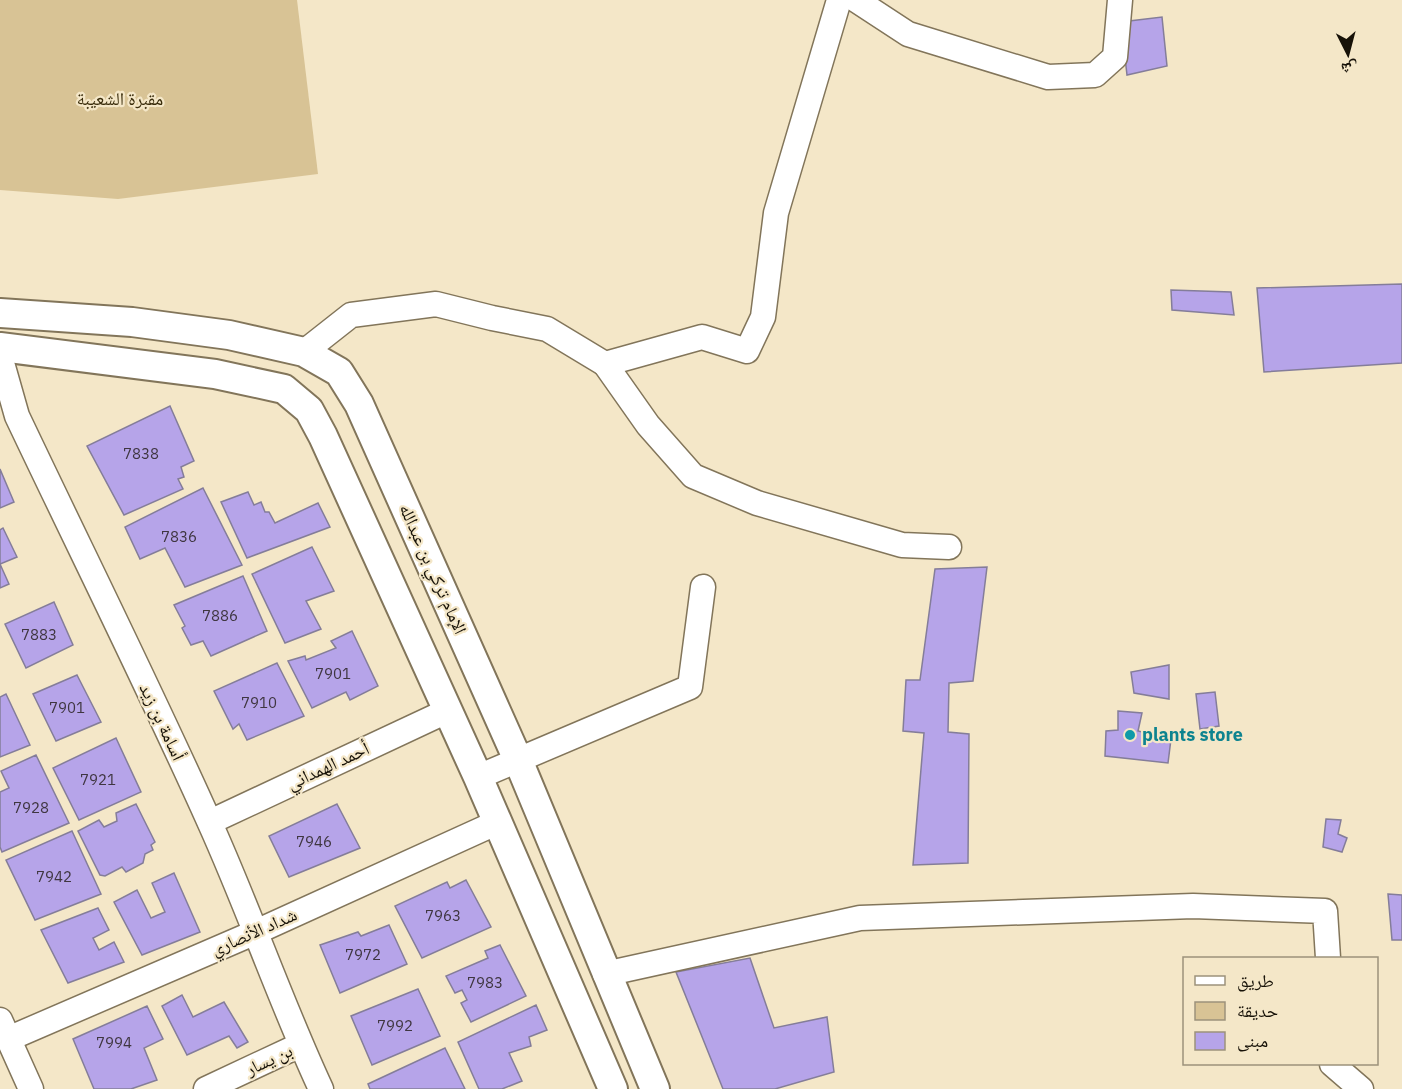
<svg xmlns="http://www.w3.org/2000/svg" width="1402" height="1089" viewBox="0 0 1402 1089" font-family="'IBM Plex Sans','Noto Naskh Arabic',sans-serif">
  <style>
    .green { fill: #d8c395 }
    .building { fill: #b6a4e9; stroke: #847d99; stroke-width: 1.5 }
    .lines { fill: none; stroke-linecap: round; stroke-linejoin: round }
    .minor-casing { stroke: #82755a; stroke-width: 27 }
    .tertiary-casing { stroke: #82755a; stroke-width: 32 }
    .minor { stroke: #fff; stroke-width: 24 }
    .tertiary { stroke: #fff; stroke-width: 28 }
    .culture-dot { fill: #0f9aa8; stroke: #f4e7c8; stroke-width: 2 }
    .labels { text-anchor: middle; stroke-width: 4.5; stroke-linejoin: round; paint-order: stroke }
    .number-label { font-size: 15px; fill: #3f3640 }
    .park-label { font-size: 18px; fill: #392c0b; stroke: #f4e7c8 }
    .street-label { font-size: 18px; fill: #171208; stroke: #f4e7c8 }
    .culture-label { font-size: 18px; font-weight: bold; fill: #0d838f; stroke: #f4e7c8; text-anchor: start }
  </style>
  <rect width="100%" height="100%" fill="#f4e7c8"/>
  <!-- green -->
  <path class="green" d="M0,0H297L318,174L118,199L0,190Z"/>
  <!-- building -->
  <g class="building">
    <path d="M1162,17L1167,66L1127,75L1121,22Z"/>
    <path d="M1402,284V363L1264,372L1257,288Z"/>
    <path d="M1171,290L1231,292L1234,315L1172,310Z"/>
    <path d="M170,406L194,461L181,467L184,477L178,479L183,489L124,515L87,446Z"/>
    <path d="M0,469L14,502L0,508Z"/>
    <path d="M203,488L242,565L185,587L165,548L140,559L125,527Z"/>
    <path d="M248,492L254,505L261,502L265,512H269L275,523L318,503L330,527L247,558L221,502Z"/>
    <path d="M3,528L17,557L0,564L9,584L0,588V530Z"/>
    <path d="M312,547L334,591L306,601L321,629L285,643L252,574Z"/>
    <path d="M987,567L973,681L949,683L948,732L969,734L968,863L913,865L924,733L903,731L906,680H920L935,569Z"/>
    <path d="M243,576L267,631L211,656L203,641L191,645L182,628L185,626L174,605Z"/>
    <path d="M54,602L73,645L26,668L5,624Z"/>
    <path d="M352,631L378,686L350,700L346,692L312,708L288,661L305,656L306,660L336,648L331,641Z"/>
    <path d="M277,663L304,716L247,740L239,724L233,729L214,691Z"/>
    <path d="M1169,665V699L1134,693L1131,672Z"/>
    <path d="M77,675L101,722L56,741L33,694Z"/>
    <path d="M1215,692L1219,726L1200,729L1196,694Z"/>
    <path d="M6,694L30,745L0,757V697Z"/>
    <path d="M1118,711L1142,713L1138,731L1171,739L1168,763L1105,756L1106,731L1118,730Z"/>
    <path d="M116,738L141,792L79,820L53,768Z"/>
    <path d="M36,755L69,823L2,852L0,847V792L9,788L1,771Z"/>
    <path d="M136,804L155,842L151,845L153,850L145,854L143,863L126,872L122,867L105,876L100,875L78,831L99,820L104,827L117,821L116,813Z"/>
    <path d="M337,804L360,848L289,877L269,836Z"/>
    <path d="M1326,819L1341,820L1338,834L1347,838L1342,852L1323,847Z"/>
    <path d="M72,831L101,894L35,920L6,860Z"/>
    <path d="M174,873L200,932L142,955L114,902L137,890L151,918L165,912L152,883Z"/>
    <path d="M466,880L491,927L422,958L395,906L447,882L450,888Z"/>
    <path d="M1388,894L1402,895V940H1392Z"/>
    <path d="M98,908L109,930L93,938L99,950L114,942L124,962L68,983L41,930Z"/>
    <path d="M389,925L407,964L340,993L320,945L358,932L361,936Z"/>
    <path d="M500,945L526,996L471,1022L461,1003L467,1000L462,990L455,993L446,976L488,958L485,951Z"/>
    <path d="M750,958L774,1028L827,1017L834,1072L775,1089H723L676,972Z"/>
    <path d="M418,989L440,1036L372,1065L351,1016Z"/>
    <path d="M182,995L193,1017L224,1002L248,1042L237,1048L229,1036L187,1055L162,1006Z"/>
    <path d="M536,1005L547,1030L529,1037L531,1046L509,1053L522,1081L502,1089H479L458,1042Z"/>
    <path d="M147,1006L163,1039L144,1048L157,1080L131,1089H94L73,1039Z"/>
    <path d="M445,1048L465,1089H370L368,1084Z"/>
  </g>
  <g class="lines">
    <defs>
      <g id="minor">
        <path d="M856,0L908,34L1048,77L1095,75L1115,57L1120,0"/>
        <path d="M304,352L351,315L436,304L492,318L547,329L605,364L702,337L747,351L763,317L776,213L839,0"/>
        <path d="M0,356L17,416C81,551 148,685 209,821C249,909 280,1001 321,1089"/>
        <path d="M605,364L648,425L693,476L757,503L902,545L949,547"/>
        <path d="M478,777L690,687L703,587"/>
        <path d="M210,822L447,711"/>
        <path d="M605,974L860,918L1193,906L1325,911L1328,958"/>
        <path d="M0,1020L31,1089"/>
        <path d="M8,1039L256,932L498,822"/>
        <path d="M1332,1064L1361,1089"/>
        <path d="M206,1089L300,1045"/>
      </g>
      <g id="tertiary">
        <path d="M0,313L132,322L229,335L304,352L339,372L359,404L518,760L655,1089"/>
        <path d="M0,347L215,374L284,389L309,410L323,436L478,777L613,1089"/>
      </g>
    </defs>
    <!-- minor casing -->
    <use href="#minor" class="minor-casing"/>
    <!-- tertiary casing -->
    <use href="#tertiary" class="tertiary-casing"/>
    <!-- minor -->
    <use href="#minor" class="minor"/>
    <!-- tertiary -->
    <use href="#tertiary" class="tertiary"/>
  </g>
  <!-- markers -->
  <circle class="culture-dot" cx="1130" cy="735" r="6"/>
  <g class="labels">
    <!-- number labels -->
    <g class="number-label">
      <text x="141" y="459">7838</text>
      <text x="179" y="542">7836</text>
      <text x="220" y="621">7886</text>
      <text x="39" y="640">7883</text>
      <text x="333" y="679">7901</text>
      <text x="259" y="708">7910</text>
      <text x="67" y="713">7901</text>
      <text x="98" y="785">7921</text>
      <text x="31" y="813">7928</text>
      <text x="314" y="847">7946</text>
      <text x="54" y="882">7942</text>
      <text x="443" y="921">7963</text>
      <text x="363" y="960">7972</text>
      <text x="485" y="988">7983</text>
      <text x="395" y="1031">7992</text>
      <text x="114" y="1048">7994</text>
    </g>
    <!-- park labels -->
    <g class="park-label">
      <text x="120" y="105">مقبرة الشعيبة</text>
    </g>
    <!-- street labels -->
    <g class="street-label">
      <text transform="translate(433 569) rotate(66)" y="6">الإمام تركي بن عبدالله</text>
      <text transform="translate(162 722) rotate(65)" y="6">أسامة بن زيد</text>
      <text transform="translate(328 766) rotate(-25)" y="6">أحمد الهمداني</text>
      <text transform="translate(254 932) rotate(-24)" y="6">شداد الأنصاري</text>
      <text transform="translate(269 1060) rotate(-25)" y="6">بن يسار</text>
    </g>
    <!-- culture labels -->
    <g class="culture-label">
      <text x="1142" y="741">plants store</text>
    </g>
  </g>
  <!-- legend -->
  <rect x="1183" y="957" width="195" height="108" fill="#f4e7c8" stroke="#9c927b" stroke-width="1.5"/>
  <rect x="1195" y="976" width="30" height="9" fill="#ffffff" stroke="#9c927b" stroke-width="1.5"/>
  <text x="1237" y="987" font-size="18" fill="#171208">طريق</text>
  <rect x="1195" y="1002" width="30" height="18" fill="#d8c395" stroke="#9c927b" stroke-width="1.5"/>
  <text x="1237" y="1017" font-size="18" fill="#171208">حديقة</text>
  <rect x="1195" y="1032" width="30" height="18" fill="#b6a4e9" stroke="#9c927b" stroke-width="1.5"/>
  <text x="1237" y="1047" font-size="18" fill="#171208">مبنى</text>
  <!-- north arrow -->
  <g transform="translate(1348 54) rotate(174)" stroke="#f4e7c8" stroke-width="4.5" paint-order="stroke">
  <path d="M0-4.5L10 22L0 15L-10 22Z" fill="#171208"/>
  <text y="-9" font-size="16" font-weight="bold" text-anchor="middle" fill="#171208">ش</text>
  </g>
</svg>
